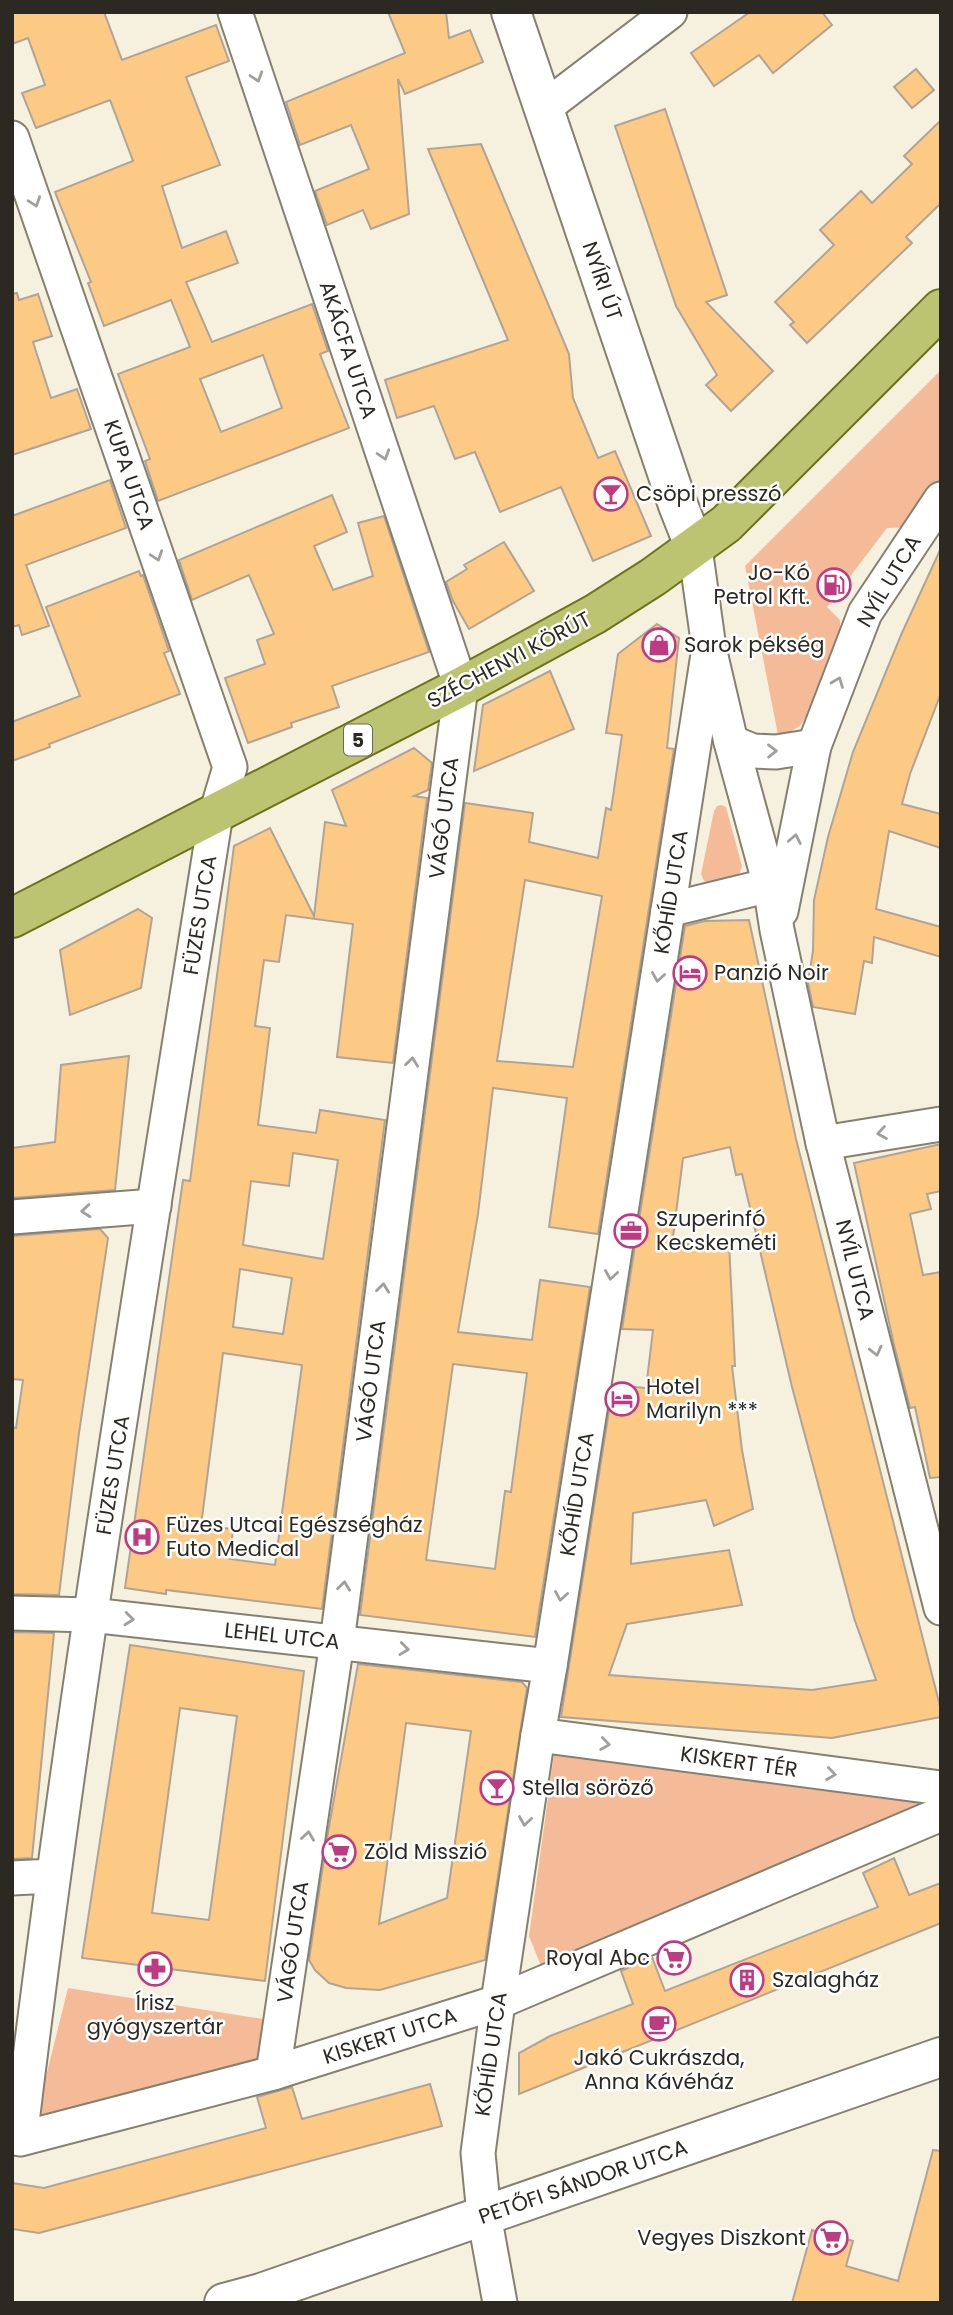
<svg xmlns="http://www.w3.org/2000/svg" width="953" height="2315" viewBox="0 0 953 2315" font-family="Poppins,sans-serif">
  <style>
    .green { fill: #f5bb98 }
    .building { fill: #fdca86; stroke: #b0a496; stroke-width: 2; fill-rule: evenodd }
    .lines { fill: none; stroke-linecap: round; stroke-linejoin: round }
    .street-casing { stroke: #858070; stroke-width: 37 }
    .secondary-casing { stroke: #858070; stroke-width: 42 }
    .primary-casing { stroke: #6d7318; stroke-width: 42 }
    .street { stroke: #fff; stroke-width: 33 }
    .secondary { stroke: #fff; stroke-width: 38 }
    .primary { stroke: #bcc371; stroke-width: 38 }
    .oneway { stroke: #a09f9c }
    .labels { text-anchor: middle; stroke-width: 5; stroke-linejoin: round; paint-order: stroke }
    .shield { fill: #fefefe; stroke: #6a6964; stroke-width: 2 }
    .shield-label { font-size: 19px; font-weight: bold; fill: #2b2922 }
    .street-label { font-size: 21px; fill: #2b2922; stroke: #fefefe }
    .poi-label { font-size: 21px; fill: #2b2922; stroke: #fefefe; text-anchor: start }
  </style>
  <rect width="100%" height="100%" fill="#f6f1df"/>
  <!-- green -->
  <g class="green">
    <path d="M941,370V490L917,527L887,528L827,607L840,620V641L817,699L800,726L788,733L778,735L745,566Z"/>
    <path d="M721,805L726,807L742,866L739,875L732,883L717,885L704,881L701,874L714,811L717,806Z"/>
    <path d="M555,1747L941,1802L541,1966L529,1936Z"/>
    <path d="M68,1988L269,2020L262,2063L34,2125Z"/>
  </g>
  <!-- building -->
  <g class="building">
    <path d="M12,12H104L122,60L216,25L229,61L186,77L220,165L162,186L182,248L226,231L238,263L186,282L212,342L312,304L328,351L320,354L349,428L158,501L145,461L150,459L118,374L190,347L171,300L104,326L88,283L91,282L55,192L133,161L110,100L36,128L22,93L45,85L28,38L12,44ZM263,355L282,408L221,432L200,379Z"/>
    <path d="M388,12H446L449,38L470,30L483,62L405,94L398,79L409,214L371,229L363,210L327,225L315,191L369,169L351,125L300,145L286,102L405,53Z"/>
    <path d="M750,12H822L832,25L773,73L759,55L714,86L691,53Z"/>
    <path d="M916,69L934,90L912,108L894,87Z"/>
    <path d="M665,109L727,295L706,302L773,371L731,411L706,385L717,375L676,306L615,126Z"/>
    <path d="M941,120V203L906,237L912,243L807,343L790,325L794,322L775,302L834,245L820,230L861,191L872,203L912,164L904,156Z"/>
    <path d="M481,144L569,354L573,398L598,458L615,451L651,536L593,561L561,487L500,512L475,452L455,459L434,406L397,418L385,380L508,340L428,149Z"/>
    <path d="M17,293L19,300L38,294L52,336L33,342L51,398L77,389L91,429L12,455V294Z"/>
    <path d="M110,480L126,528L26,565L49,626L22,635L19,625L12,627V516Z"/>
    <path d="M332,495L347,532L314,546L333,590L373,576L358,523L384,516L429,652L332,686L339,707L291,723L292,727L248,743L225,678L265,664L257,640L274,634L249,575L192,600L179,560Z"/>
    <path d="M504,542L534,591L469,629L453,601L446,582L467,569L464,565Z"/>
    <path d="M941,548V693L910,774L902,804L941,814V848L889,831L876,909L941,927V957L874,937L872,963L864,961L855,1014L813,1007L808,983L813,951L814,900L828,837L853,752L901,635Z"/>
    <path d="M139,571L141,576L143,575L169,651L164,653L180,694L49,744L50,747L12,761V722L80,696L46,607Z"/>
    <path d="M657,624L679,638L667,748L674,749L598,1234L549,1227L567,1098L493,1088L478,1214L458,1332L532,1340L540,1280L590,1287L535,1637L360,1615L465,803L533,813L529,842L598,858L606,808L611,810L622,735L606,733L618,654ZM525,880L602,896L573,1067L497,1061ZM453,1364L527,1373L511,1492L505,1491L495,1569L426,1560Z"/>
    <path d="M550,671L574,729L474,771L483,705Z"/>
    <path d="M414,748L432,763L428,790L414,796L427,798L393,1063L337,1057L353,924L286,915L279,962L264,960L255,1026L270,1028L258,1125L316,1133L320,1110L385,1120L322,1609L166,1590V1594L125,1588L183,1180L190,1181L234,846L270,828L314,916L325,822L346,826L332,790ZM293,1153L338,1160L323,1259L243,1245L251,1181L289,1186ZM240,1269L292,1278L283,1334L233,1327ZM223,1353L302,1365L275,1565L230,1559L233,1529L201,1526Z"/>
    <path d="M138,909L152,918L141,988L70,1015L60,950Z"/>
    <path d="M749,920L796,1139L941,1710V1717L832,1738L561,1717L613,1385L646,1388L653,1330L622,1329L685,926L705,921ZM730,1147L736,1175L742,1174L792,1387L854,1618L876,1680L812,1690L609,1675L627,1624L742,1605L729,1550L631,1564L633,1513L706,1500L714,1526L753,1509L742,1450L732,1366H735L729,1242L672,1245L683,1158Z"/>
    <path d="M129,1056L115,1190L12,1198V1148L55,1142L61,1065Z"/>
    <path d="M941,1144V1191L927,1194L931,1209L910,1214L923,1275L941,1272V1477L930,1478L915,1407L910,1408L894,1345L854,1163Z"/>
    <path d="M100,1229L108,1238L79,1433L59,1595L12,1594V1427L16,1428L23,1380L12,1379V1236Z"/>
    <path d="M12,1632L54,1633L32,1858L12,1859Z"/>
    <path d="M130,1645L304,1671L265,1981L82,1958ZM180,1708L237,1716L209,1920L152,1913Z"/>
    <path d="M358,1664L522,1682L527,1688L485,1960L380,1990L346,1988L329,1983L315,1970L309,1960L327,1838ZM406,1723L471,1731L447,1898L379,1924Z"/>
    <path d="M894,1858L909,1895L941,1883V1923L519,2094V2053L550,2036L633,2004L621,1971L652,1957L665,1991L878,1907L863,1873Z"/>
    <path d="M430,2084L442,2126L39,2233L12,2229V2183L44,2188L266,2128L257,2097L292,2087L302,2119Z"/>
    <path d="M933,2150L941,2151V2303H792L812,2230L853,2241L846,2266L898,2281Z"/>
  </g>
  <g class="lines">
    <defs>
      <g id="street">
        <path d="M235,12L461,687L337,1642L273,2073"/>
        <path d="M544,108L670,12"/>
        <path d="M12,138L230,767L216,814C146,1255 73,1695 20,2139L273,2073L498,2002L941,1814"/>
        <path d="M695,548L709,648L731,742L770,885L777,930L823,1143L941,1608"/>
        <path d="M731,742L753,751L776,752L814,746"/>
        <path d="M668,910L770,885"/>
        <path d="M781,911L814,746L865,613L941,499"/>
        <path d="M823,1143L941,1124"/>
        <path d="M12,1217L154,1206"/>
        <path d="M12,1613L91,1615L550,1666"/>
        <path d="M538,1735L941,1788"/>
        <path d="M12,1878L53,1876"/>
        <path d="M500,2303L484,2215L478,2153L498,2002L538,1735L550,1666L709,648"/>
      </g>
      <g id="secondary">
        <path d="M511,12L678,505L695,548"/>
        <path d="M224,2303L261,2293L941,2057"/>
      </g>
      <path id="primary" d="M12,918L461,687L595,614L653,577L726,524L941,309"/>
    </defs>
    <!-- street casing -->
    <use href="#street" class="street-casing"/>
    <!-- secondary casing -->
    <use href="#secondary" class="secondary-casing"/>
    <!-- primary casing -->
    <use href="#primary" class="primary-casing"/>
    <!-- street -->
    <use href="#street" class="street"/>
    <!-- secondary -->
    <use href="#secondary" class="secondary"/>
    <!-- primary -->
    <use href="#primary" class="primary"/>
  </g>
  <!-- one-way arrows -->
  <defs><path id="oneway-chevron" d="M-2-3.5L2.5 0L-2 3.5" fill="none" stroke-width="1.6" stroke-linecap="round" stroke-linejoin="round" transform="scale(1.75)"/></defs>
  <g class="oneway">
    <use href="#oneway-chevron" transform="translate(257 77) rotate(72)"/>
    <use href="#oneway-chevron" transform="translate(35 202) rotate(71)"/>
    <use href="#oneway-chevron" transform="translate(384 455) rotate(72)"/>
    <use href="#oneway-chevron" transform="translate(157 556) rotate(71)"/>
    <use href="#oneway-chevron" transform="translate(838 682) rotate(-69)"/>
    <use href="#oneway-chevron" transform="translate(772 751) rotate(-1)"/>
    <use href="#oneway-chevron" transform="translate(795 839) rotate(-79)"/>
    <use href="#oneway-chevron" transform="translate(658 977) rotate(99)"/>
    <use href="#oneway-chevron" transform="translate(412 1062) rotate(-83)"/>
    <use href="#oneway-chevron" transform="translate(882 1133) rotate(171)"/>
    <use href="#oneway-chevron" transform="translate(86 1211) rotate(175)"/>
    <use href="#oneway-chevron" transform="translate(611 1275) rotate(99)"/>
    <use href="#oneway-chevron" transform="translate(383 1288) rotate(-83)"/>
    <use href="#oneway-chevron" transform="translate(876 1351) rotate(76)"/>
    <use href="#oneway-chevron" transform="translate(344 1586) rotate(-83)"/>
    <use href="#oneway-chevron" transform="translate(561 1596) rotate(99)"/>
    <use href="#oneway-chevron" transform="translate(129 1619) rotate(6)"/>
    <use href="#oneway-chevron" transform="translate(404 1649) rotate(7)"/>
    <use href="#oneway-chevron" transform="translate(605 1744) rotate(8)"/>
    <use href="#oneway-chevron" transform="translate(831 1774) rotate(8)"/>
    <use href="#oneway-chevron" transform="translate(525 1821) rotate(99)"/>
    <use href="#oneway-chevron" transform="translate(308 1836) rotate(-82)"/>
  </g>
  <!-- icons -->
  <defs>
    <symbol id="bar-ring" viewBox="-11 -11 22 22"><circle r="9.5" fill="#fefefe" stroke="#bd3b83" stroke-width="1.5"/><path d="M-6-5H6L.8 .8V4.5H3.5V6h-7V4.5H-.8V.8Z" fill="#bd3b83"/></symbol>
    <symbol id="fuel-ring" viewBox="-11 -11 22 22"><circle r="9.5" fill="#fefefe" stroke="#bd3b83" stroke-width="1.5"/><path d="M-5.5-6h7V0h2V4h1.3V-2.5L3-4.5l.8-.8L6-3V5H2.5V1h-1V6h-7ZM-4.2-4.7v3.2H.2V-4.7Z" fill="#bd3b83"/></symbol>
    <symbol id="shop-ring" viewBox="-11 -11 22 22"><circle r="9.5" fill="#fefefe" stroke="#bd3b83" stroke-width="1.5"/><path d="M-5-2.5h2.3a2.7 3.5 0 0 1 5.4 0H5L5.5 6h-11ZM-1.5-2.5h3a1.5 2.3 0 0 0-3 0Z" fill="#bd3b83"/></symbol>
    <symbol id="hotel-ring" viewBox="-11 -11 22 22"><circle r="9.5" fill="#fefefe" stroke="#bd3b83" stroke-width="1.5"/><path d="M-6-4.5h1.5V1H6V5H4.5V3h-9V5H-6ZM-4 0a1.8 1.8 0 1 1 3.6 0ZM.5 0V-2.5h3Q6-2.5 6 0Z" fill="#bd3b83"/></symbol>
    <symbol id="office-ring" viewBox="-11 -11 22 22"><circle r="9.5" fill="#fefefe" stroke="#bd3b83" stroke-width="1.5"/><path d="M-6-3h4V-5.5h4V-3h4V5H-6ZM-1-4.5V-3h2v-1.5ZM-6 0V1H6V0Z" fill="#bd3b83"/></symbol>
    <symbol id="hospital-ring" viewBox="-11 -11 22 22"><circle r="9.5" fill="#fefefe" stroke="#bd3b83" stroke-width="1.5"/><path d="M-5-5h3v3.5h4V-5h3V5h-3V1.5h-4V5h-3Z" fill="#bd3b83"/></symbol>
    <symbol id="supermarket-ring" viewBox="-11 -11 22 22"><circle r="9.5" fill="#fefefe" stroke="#bd3b83" stroke-width="1.5"/><path d="M-6-5.5h2.5l.6 2H6L4.5 2H-2.5L-4.4-4H-6ZM-1.5 3.2a1.3 1.3 0 1 0 .1 0ZM3 3.2a1.3 1.3 0 1 0 .1 0Z" fill="#bd3b83"/></symbol>
    <symbol id="pharmacy-ring" viewBox="-11 -11 22 22"><circle r="9.5" fill="#fefefe" stroke="#bd3b83" stroke-width="1.5"/><path d="M-2-6h4v4h4v4h-4v4h-4v-4h-4v-4h4Z" fill="#bd3b83"/></symbol>
    <symbol id="building-ring" viewBox="-11 -11 22 22"><circle r="9.5" fill="#fefefe" stroke="#bd3b83" stroke-width="1.5"/><path d="M-4-6H4V6H1V3H-1V6H-4ZM-2.5-4.3h1.7v1.8h-1.7ZM.8-4.3h1.7v1.8H.8ZM-2.5-1h1.7V.8h-1.7ZM.8-1h1.7V.8H.8Z" fill="#bd3b83"/></symbol>
    <symbol id="cafe-ring" viewBox="-11 -11 22 22"><circle r="9.5" fill="#fefefe" stroke="#bd3b83" stroke-width="1.5"/><path d="M-5.5-4.5H6V0H3Q3 3.5 0 3.5H-2.5Q-5.5 3.5-5.5 0ZM3-3.2v2h1.7v-2ZM-6 4.5H4V6H-6Z" fill="#bd3b83"/></symbol>
  </defs>
  <g fill-rule="evenodd">
    <use href="#bar-ring" x="592" y="475" width="38" height="38"/>
    <use href="#fuel-ring" x="815" y="566" width="38" height="38"/>
    <use href="#shop-ring" x="640" y="626" width="38" height="38"/>
    <use href="#hotel-ring" x="671" y="954" width="38" height="38"/>
    <use href="#office-ring" x="612" y="1212" width="38" height="38"/>
    <use href="#hotel-ring" x="603" y="1380" width="38" height="38"/>
    <use href="#hospital-ring" x="123" y="1518" width="38" height="38"/>
    <use href="#bar-ring" x="478" y="1769" width="38" height="38"/>
    <use href="#supermarket-ring" x="320" y="1833" width="38" height="38"/>
    <use href="#supermarket-ring" x="655" y="1939" width="38" height="38"/>
    <use href="#pharmacy-ring" x="136" y="1950" width="38" height="38"/>
    <use href="#building-ring" x="728" y="1961" width="38" height="38"/>
    <use href="#cafe-ring" x="640" y="2005" width="38" height="38"/>
    <use href="#supermarket-ring" x="812" y="2219" width="38" height="38"/>
  </g>
  <g class="labels">
    <!-- shield labels -->
    <rect class="shield" x="344" y="724.5" width="28" height="31" rx="5"/>
    <g class="shield-label">
      <text x="358" y="747">5</text>
    </g>
    <!-- street labels -->
    <g class="street-label">
      <text transform="translate(602 281) rotate(71)" y="7">NYÍRI ÚT</text>
      <text transform="translate(348 350) rotate(72)" y="7">AKÁCFA UTCA</text>
      <text transform="translate(129 475) rotate(71)" y="7">KUPA UTCA</text>
      <text transform="translate(889 581) rotate(-59)" y="7">NYÍL UTCA</text>
      <text transform="translate(509 660) rotate(-28)" y="7">SZÉCHENYI KÖRÚT</text>
      <text transform="translate(444 818) rotate(-83)" y="7">VÁGÓ UTCA</text>
      <text transform="translate(671 892) rotate(-81)" y="7">KŐHÍD UTCA</text>
      <text transform="translate(200 915) rotate(-81)" y="7">FÜZES UTCA</text>
      <text transform="translate(855 1270) rotate(76)" y="7">NYÍL UTCA</text>
      <text transform="translate(371 1381) rotate(-83)" y="7">VÁGÓ UTCA</text>
      <text transform="translate(113 1475) rotate(-81)" y="7">FÜZES UTCA</text>
      <text transform="translate(577 1494) rotate(-81)" y="7">KŐHÍD UTCA</text>
      <text transform="translate(282 1636) rotate(6)" y="7">LEHEL UTCA</text>
      <text transform="translate(739 1762) rotate(8)" y="7">KISKERT TÉR</text>
      <text transform="translate(293 1942) rotate(-82)" y="7">VÁGÓ UTCA</text>
      <text transform="translate(390 2036) rotate(-18)" y="7">KISKERT UTCA</text>
      <text transform="translate(491 2054) rotate(-82)" y="7">KŐHÍD UTCA</text>
      <text transform="translate(583 2182) rotate(-19)" y="7">PETŐFI SÁNDOR UTCA</text>
    </g>
    <!-- poi labels -->
    <g class="poi-label">
      <text x="636" y="501">Csöpi presszó</text>
      <text x="810" y="580" text-anchor="end">Jo-Kó<tspan x="810" dy="24">Petrol Kft.</tspan></text>
      <text x="684" y="652">Sarok pékség</text>
      <text x="714" y="980">Panzió Noir</text>
      <text x="656" y="1226">Szuperinfó<tspan x="656" dy="24">Kecskeméti</tspan></text>
      <text x="646" y="1394">Hotel<tspan x="646" dy="24">Marilyn ***</tspan></text>
      <text x="166" y="1532">Füzes Utcai Egészségház<tspan x="166" dy="24">Futo Medical</tspan></text>
      <text x="522" y="1795">Stella söröző</text>
      <text x="364" y="1859">Zöld Misszió</text>
      <text x="650" y="1965" text-anchor="end">Royal Abc</text>
      <text x="772" y="1987">Szalagház</text>
      <text x="155" y="2010" text-anchor="middle">Írisz<tspan x="155" dy="24">gyógyszertár</tspan></text>
      <text x="659" y="2065" text-anchor="middle">Jakó Cukrászda,<tspan x="659" dy="24">Anna Kávéház</tspan></text>
      <text x="806" y="2245" text-anchor="end">Vegyes Diszkont</text>
    </g>
  </g>
  <!-- border -->
  <rect width="953" height="2315" fill="none" stroke="#2b2922" stroke-width="28"/>
</svg>
